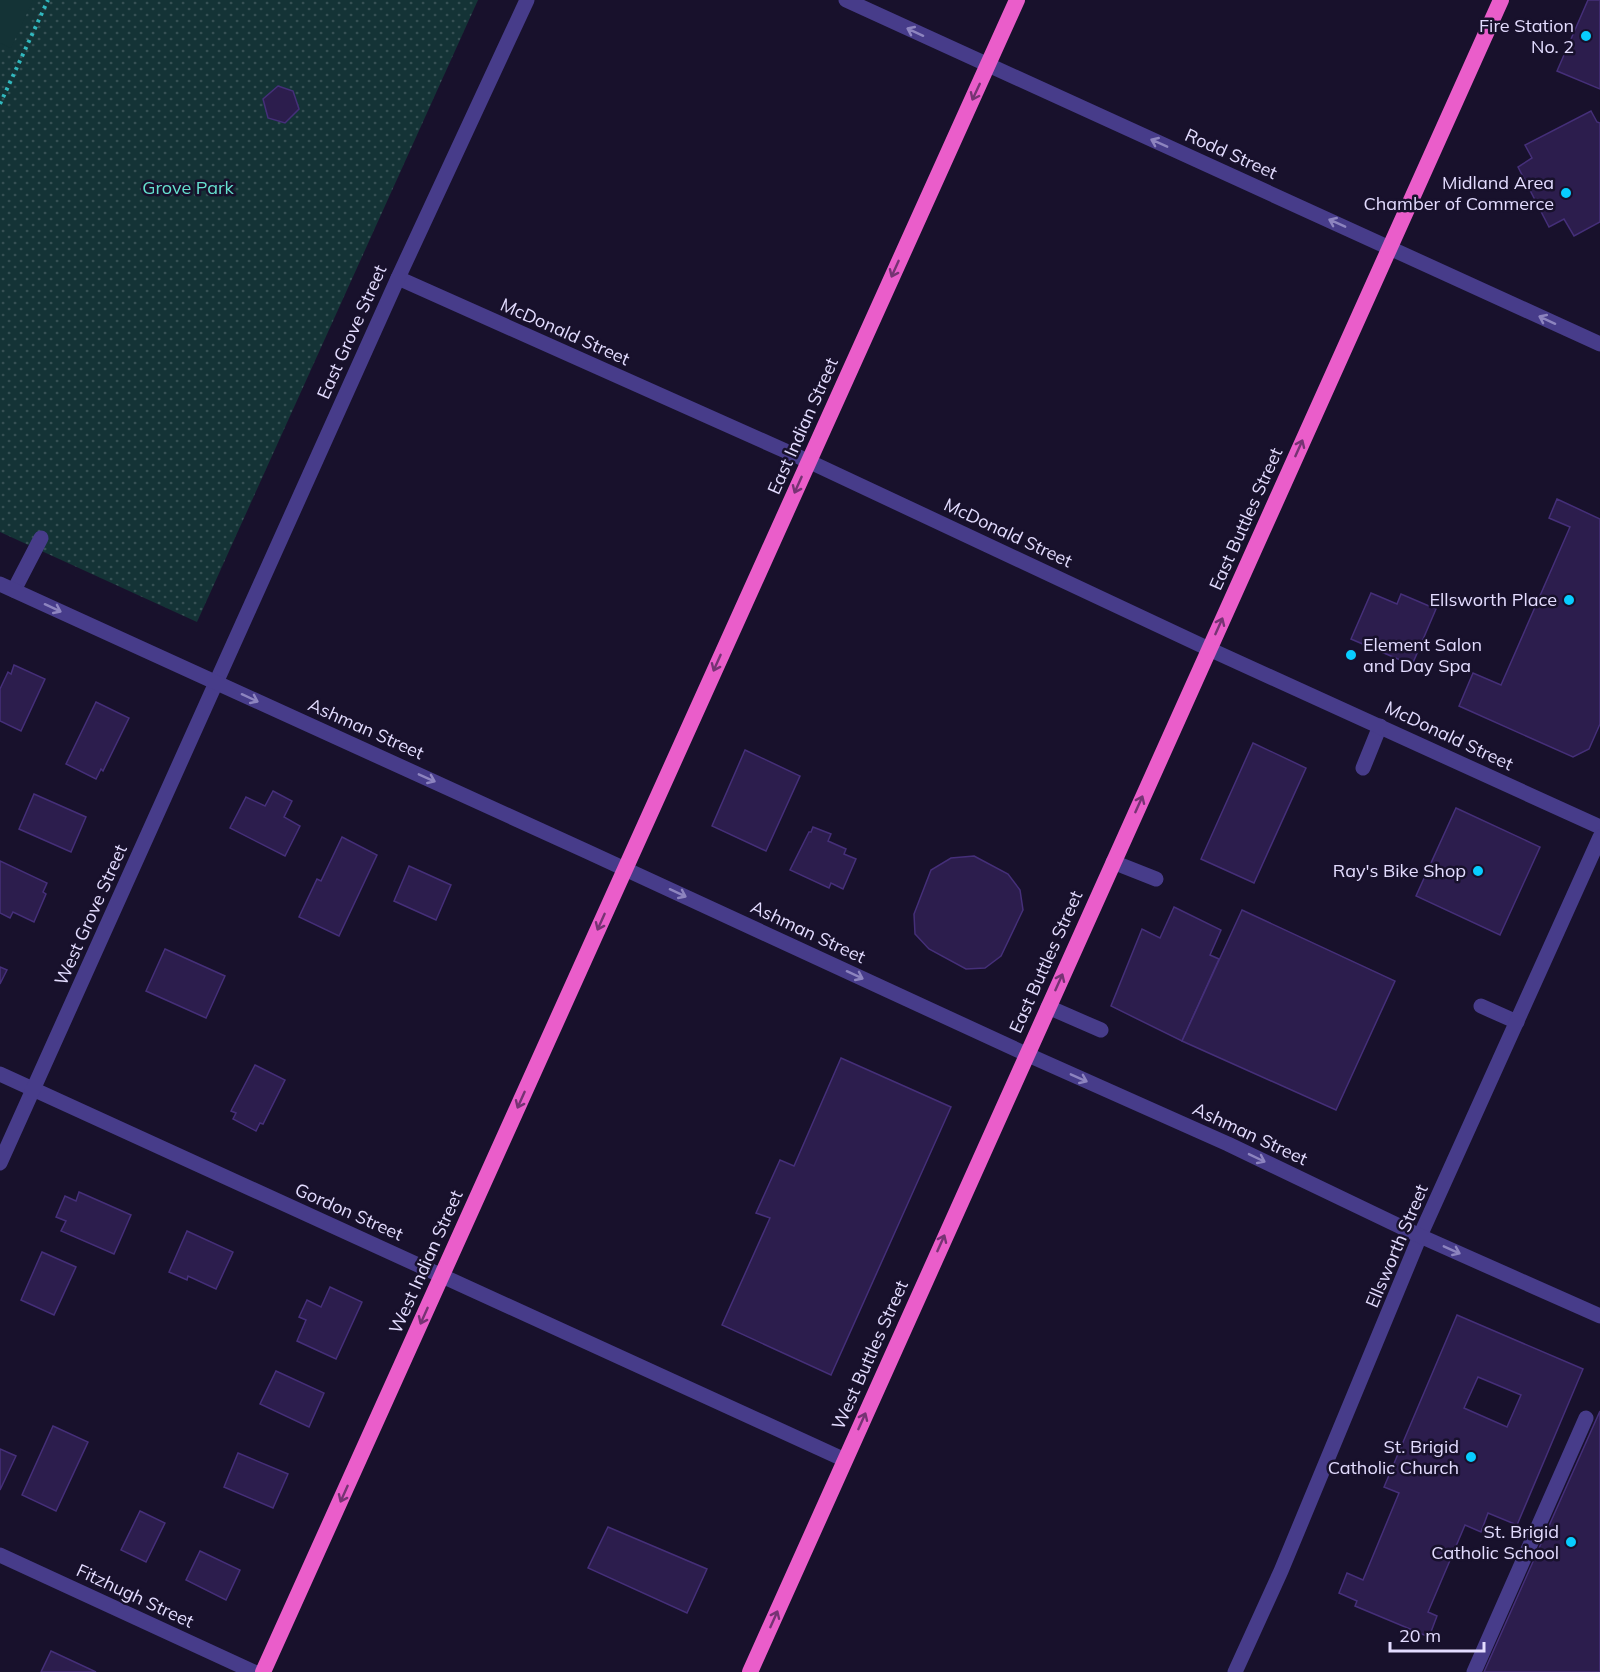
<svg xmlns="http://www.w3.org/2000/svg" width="1600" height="1672" viewBox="0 0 1600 1672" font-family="Mulish,sans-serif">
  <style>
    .park { fill: url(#park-dots) }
    .pitch { fill: #143336 }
    .building { fill: #2c1d4d; stroke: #452f79; stroke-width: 1.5; fill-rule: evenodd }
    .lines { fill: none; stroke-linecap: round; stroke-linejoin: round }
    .path { stroke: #31b8be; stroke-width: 4; stroke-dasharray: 3 4.5; stroke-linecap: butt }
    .service { stroke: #473c8a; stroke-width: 15 }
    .minor { stroke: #473c8a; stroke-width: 15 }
    .tertiary { stroke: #473c8a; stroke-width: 15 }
    .trunk { stroke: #ea5dca; stroke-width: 16 }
    .oneway { stroke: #8d84bf }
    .oneway2 { stroke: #763373 }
    .poi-dot { fill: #08cdff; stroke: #18112c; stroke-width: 2 }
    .labels { text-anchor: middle; stroke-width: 5; stroke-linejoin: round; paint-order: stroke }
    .poi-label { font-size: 18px; fill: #e3dcff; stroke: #18112c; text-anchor: end }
    .street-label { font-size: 18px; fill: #e3dcff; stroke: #18112c }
    .park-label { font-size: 18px; fill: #66e1cf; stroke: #18112c }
  </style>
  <defs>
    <pattern id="park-dots" width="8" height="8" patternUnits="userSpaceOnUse" patternTransform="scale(1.5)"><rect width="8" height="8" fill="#143336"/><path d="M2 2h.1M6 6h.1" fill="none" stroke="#365054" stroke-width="1.8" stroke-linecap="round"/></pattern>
  </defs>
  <rect width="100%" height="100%" fill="#18112c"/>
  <!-- park -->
  <path class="park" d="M0,0H478L197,622L0,532Z"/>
  <!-- pitch -->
  <path class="pitch" d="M0,0H33L11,48L0,43Z"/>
  <!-- building -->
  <g class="building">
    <path d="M1588,0H1600V89L1557,71Z"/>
    <path d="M278,86L293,91L299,109L285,123L268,118L263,99Z"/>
    <path d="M1591,111L1597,122L1600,123V222L1574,236L1564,219L1549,227L1518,167L1532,158L1525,145Z"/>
    <path d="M1557,499L1600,519V724L1589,749L1573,757L1459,706L1473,673L1501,685L1570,527L1549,518Z"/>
    <path d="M1371,593L1397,604L1401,594L1436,609L1412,665L1351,639Z"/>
    <path d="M14,665L45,679L21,731L0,721V689L8,672L11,674Z"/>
    <path d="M96,702L129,718L103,771L101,769L96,779L66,764Z"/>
    <path d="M1253,743L1306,768L1254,883L1201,859Z"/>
    <path d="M745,750L800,776L766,851L712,826Z"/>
    <path d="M273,791L292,801L284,817L300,826L285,856L230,828L246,797L265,806Z"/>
    <path d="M34,794L86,817L71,852L19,829Z"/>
    <path d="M1456,808L1540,847L1500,935L1416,896Z"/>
    <path d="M813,827L831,834L828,841L846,849L844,854L856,859L843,889L831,883L829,888L790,870L809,832H811Z"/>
    <path d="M342,837L377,855L339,936L299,917L317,879L321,881Z"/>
    <path d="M974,856L1008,874L1020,890L1023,910L1001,956L985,968L966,969L929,949L915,934L914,914L931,870L951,858Z"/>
    <path d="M0,861L47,883L43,892L46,894L34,922L13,912L10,918L0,913Z"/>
    <path d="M409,866L451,885L436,920L394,901Z"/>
    <path d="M1174,907L1221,930L1210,955L1219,959L1182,1041L1111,1006L1142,929L1160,938Z"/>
    <path d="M1242,910L1395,981L1336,1110L1182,1041Z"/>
    <path d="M165,949L225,976L206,1018L146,991Z"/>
    <path d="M0,967L7,970L0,984Z"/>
    <path d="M841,1058L951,1107L831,1375L722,1325L770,1218L756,1213L780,1160L794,1166Z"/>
    <path d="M255,1065L285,1080L263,1124L260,1123L256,1131L233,1119L236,1113L231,1111Z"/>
    <path d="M79,1192L131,1215L114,1254L61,1231L66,1221L56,1217L65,1196L76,1201Z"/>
    <path d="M187,1231L233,1252L216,1289L188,1276L187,1280L169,1272Z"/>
    <path d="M42,1252L76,1267L54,1315L21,1300Z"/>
    <path d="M330,1287L362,1302L336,1359L297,1341L306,1320L299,1317L307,1300L321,1307Z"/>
    <path d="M1457,1315L1583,1369L1517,1525L1488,1513L1481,1532L1465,1525L1428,1612L1437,1616L1429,1637L1355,1606L1357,1601L1339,1593L1347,1573L1363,1580L1399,1493L1384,1487ZM1478,1377L1521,1395L1507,1427L1464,1408Z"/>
    <path d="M276,1371L324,1393L309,1427L260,1404Z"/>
    <path d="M1600,1411V1672H1484Z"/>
    <path d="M53,1426L88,1442L56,1511L22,1495Z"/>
    <path d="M0,1449L16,1456L0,1490Z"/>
    <path d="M238,1453L288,1474L273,1508L224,1487Z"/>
    <path d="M140,1511L165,1523L146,1562L121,1550Z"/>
    <path d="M608,1527L707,1569L687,1613L588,1568Z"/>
    <path d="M200,1551L240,1570L226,1600L186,1580Z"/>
    <path d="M51,1651L96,1672H41Z"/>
  </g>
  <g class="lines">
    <!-- path -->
    <path class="path" d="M0,104L48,0"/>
    <!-- service -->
    <g class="service">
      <path d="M14,590L41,538"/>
      <path d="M1363,768L1380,726"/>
      <path d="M1113,862L1156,879"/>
      <path d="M1481,1006L1517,1022"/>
      <path d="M1048,1007L1101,1030"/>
      <path d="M1474,1672L1586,1418"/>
    </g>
    <!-- minor -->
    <g class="minor">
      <path d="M398,278L808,461L1209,649L1600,827"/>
      <path d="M0,1074L845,1460"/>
      <path d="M0,1163L398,278L527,0"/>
      <path d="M0,1555L254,1672"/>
      <path d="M1235,1672L1281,1571L1420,1236L1600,837"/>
    </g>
    <!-- tertiary -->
    <g class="tertiary">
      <path d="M846,0L1600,344"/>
      <path d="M0,584L586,851L1026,1054L1228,1144L1420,1236L1600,1316"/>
    </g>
    <!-- trunk -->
    <g class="trunk">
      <path d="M263,1672L1017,0"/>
      <path d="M750,1672L1501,0"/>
    </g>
  </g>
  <!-- one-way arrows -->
  <defs><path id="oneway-shaft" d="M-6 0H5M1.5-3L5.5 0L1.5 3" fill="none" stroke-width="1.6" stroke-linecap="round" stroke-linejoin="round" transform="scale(1.5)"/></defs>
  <g class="oneway">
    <use href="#oneway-shaft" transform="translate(915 32) rotate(-155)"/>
    <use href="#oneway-shaft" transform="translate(1159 143) rotate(-156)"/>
    <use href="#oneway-shaft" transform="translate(1337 223) rotate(-156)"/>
    <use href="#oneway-shaft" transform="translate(1547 320) rotate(-155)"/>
    <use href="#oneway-shaft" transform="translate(53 608) rotate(25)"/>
    <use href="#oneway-shaft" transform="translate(250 698) rotate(25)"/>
    <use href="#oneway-shaft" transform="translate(427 778) rotate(24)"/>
    <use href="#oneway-shaft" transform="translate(678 893) rotate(25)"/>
    <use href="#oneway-shaft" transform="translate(855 975) rotate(25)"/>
    <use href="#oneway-shaft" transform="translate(1079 1078) rotate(24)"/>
    <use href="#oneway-shaft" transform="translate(1257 1158) rotate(26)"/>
    <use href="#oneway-shaft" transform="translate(1452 1250) rotate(24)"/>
  </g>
  <g class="oneway2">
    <use href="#oneway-shaft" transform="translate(976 92) rotate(115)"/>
    <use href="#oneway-shaft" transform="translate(895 269) rotate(114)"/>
    <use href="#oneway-shaft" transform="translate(1299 448) rotate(-66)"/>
    <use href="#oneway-shaft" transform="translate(798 485) rotate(114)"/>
    <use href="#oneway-shaft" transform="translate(1219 626) rotate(-66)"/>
    <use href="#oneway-shaft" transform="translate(717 663) rotate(114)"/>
    <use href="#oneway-shaft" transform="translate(1139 804) rotate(-66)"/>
    <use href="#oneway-shaft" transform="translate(601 922) rotate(114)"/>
    <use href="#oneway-shaft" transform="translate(1059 982) rotate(-66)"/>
    <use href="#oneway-shaft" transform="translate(521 1100) rotate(114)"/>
    <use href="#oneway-shaft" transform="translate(941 1243) rotate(-66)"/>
    <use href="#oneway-shaft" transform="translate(424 1316) rotate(114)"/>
    <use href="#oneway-shaft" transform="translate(862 1421) rotate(-66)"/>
    <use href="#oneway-shaft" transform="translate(344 1494) rotate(114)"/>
    <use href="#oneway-shaft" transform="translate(774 1619) rotate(-66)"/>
  </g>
  <!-- markers -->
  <g class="poi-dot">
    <circle cx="1586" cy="36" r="6"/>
    <circle cx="1566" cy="193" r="6"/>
    <circle cx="1569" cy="600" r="6"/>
    <circle cx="1351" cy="655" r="6"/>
    <circle cx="1478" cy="871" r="6"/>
    <circle cx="1471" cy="1457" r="6"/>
    <circle cx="1571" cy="1542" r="6"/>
  </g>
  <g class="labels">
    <!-- poi labels -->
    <g class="poi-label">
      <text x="1574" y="32">Fire Station<tspan x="1574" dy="21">No. 2</tspan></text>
      <text x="1554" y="189">Midland Area<tspan x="1554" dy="21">Chamber of Commerce</tspan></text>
      <text x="1557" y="606">Ellsworth Place</text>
      <text x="1363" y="651" text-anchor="start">Element Salon<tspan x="1363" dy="21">and Day Spa</tspan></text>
      <text x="1466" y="877">Ray's Bike Shop</text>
      <text x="1459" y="1453">St. Brigid<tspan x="1459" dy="21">Catholic Church</tspan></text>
      <text x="1559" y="1538">St. Brigid<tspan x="1559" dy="21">Catholic School</tspan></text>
    </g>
    <!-- street labels -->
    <g class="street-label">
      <text transform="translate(1231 154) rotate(24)" y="6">Rodd Street</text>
      <text transform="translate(352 332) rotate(-66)" y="6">East Grove Street</text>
      <text transform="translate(565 332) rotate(24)" y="6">McDonald Street</text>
      <text transform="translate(803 426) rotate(-66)" y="6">East Indian Street</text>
      <text transform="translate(1246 519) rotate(-66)" y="6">East Buttles Street</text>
      <text transform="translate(1008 533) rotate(25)" y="6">McDonald Street</text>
      <text transform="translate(366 729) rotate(24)" y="6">Ashman Street</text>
      <text transform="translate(1449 736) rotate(25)" y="6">McDonald Street</text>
      <text transform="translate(91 915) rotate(-66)" y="6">West Grove Street</text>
      <text transform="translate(808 932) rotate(25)" y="6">Ashman Street</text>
      <text transform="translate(1046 962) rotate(-66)" y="6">East Buttles Street</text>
      <text transform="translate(1250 1134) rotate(25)" y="6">Ashman Street</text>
      <text transform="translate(349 1212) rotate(24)" y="6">Gordon Street</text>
      <text transform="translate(1397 1246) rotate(-67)" y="6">Ellsworth Street</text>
      <text transform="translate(426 1262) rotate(-66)" y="6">West Indian Street</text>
      <text transform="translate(870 1355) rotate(-66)" y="6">West Buttles Street</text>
      <text transform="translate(135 1596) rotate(25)" y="6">Fitzhugh Street</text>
    </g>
    <!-- park labels -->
    <g class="park-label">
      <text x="188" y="194">Grove Park</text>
    </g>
  </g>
  <!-- scale -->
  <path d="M1390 1642v9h94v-9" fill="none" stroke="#e3dcff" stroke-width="3"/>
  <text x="1399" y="1642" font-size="18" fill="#e3dcff" stroke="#18112c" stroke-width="4.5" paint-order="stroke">20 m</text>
</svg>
